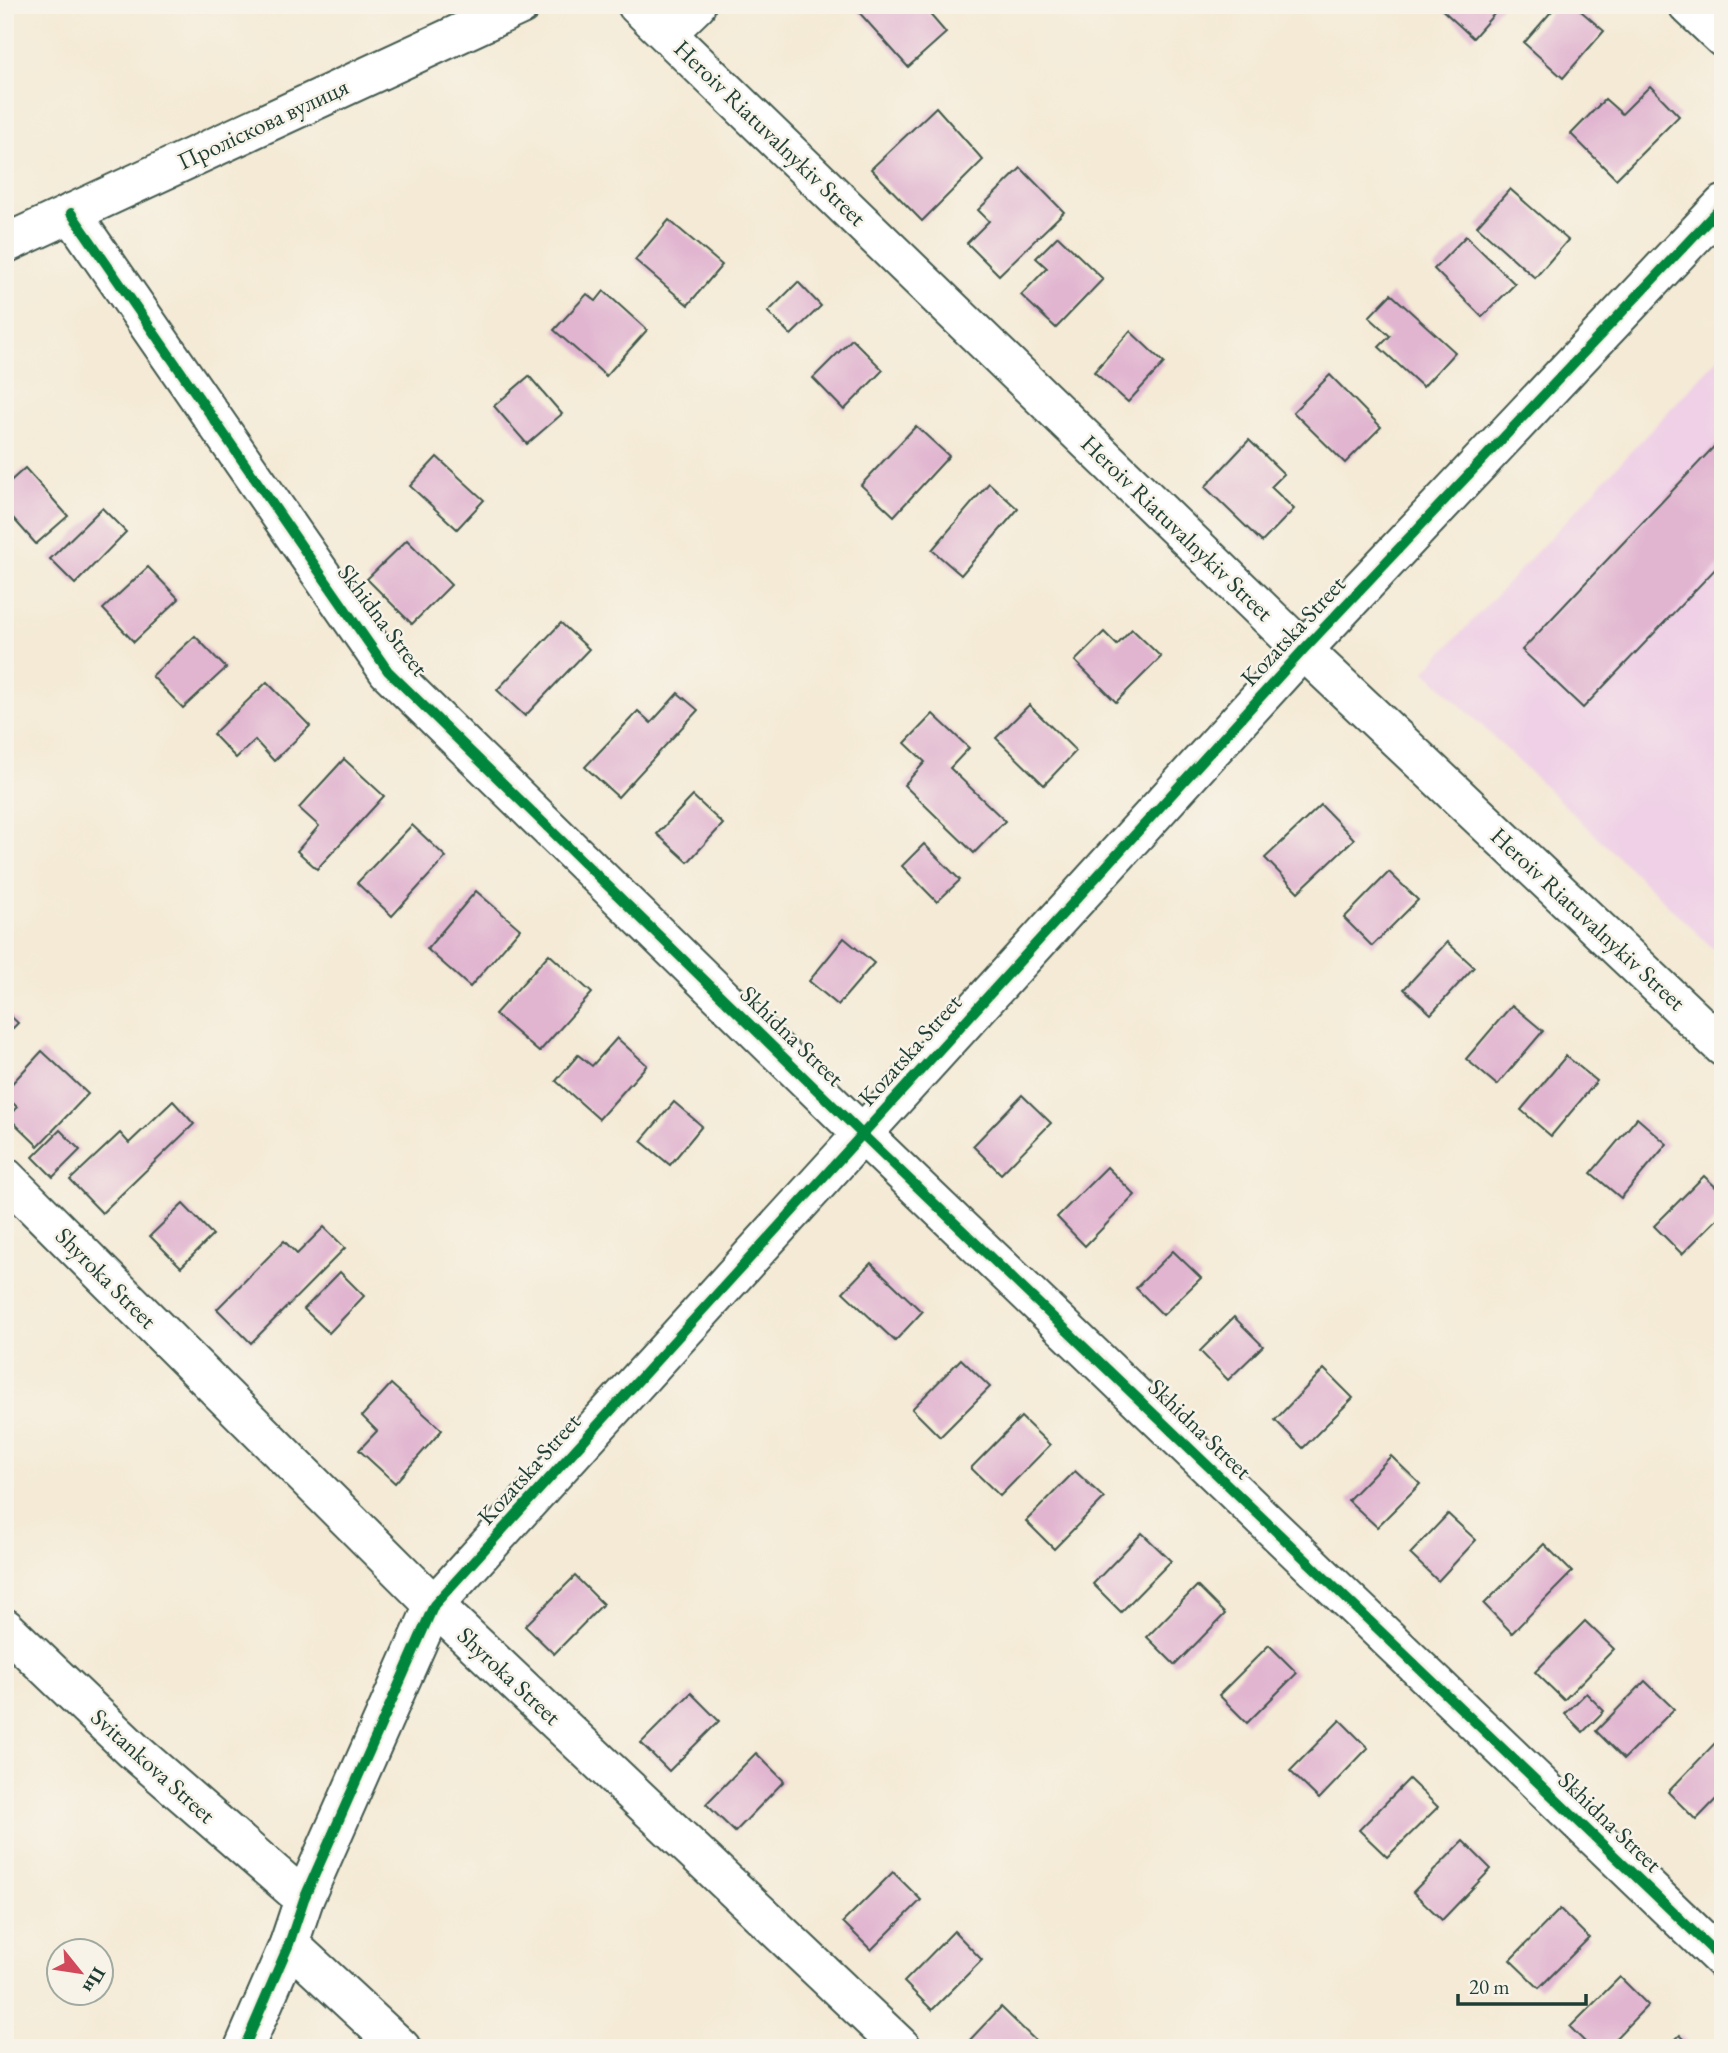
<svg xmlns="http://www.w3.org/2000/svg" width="1728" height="2053" viewBox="0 0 1728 2053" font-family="'EB Garamond',serif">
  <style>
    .built { fill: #efd0e6 }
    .building { fill: #e1b5d0 }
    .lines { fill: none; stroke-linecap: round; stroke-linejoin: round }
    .minor-casing { stroke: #3f574c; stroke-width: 42 }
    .tertiary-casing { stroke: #3f574c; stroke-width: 42 }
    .minor { stroke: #fff; stroke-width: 38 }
    .tertiary { stroke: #fff; stroke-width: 38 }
    .cycleway-casing { stroke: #f7f3e8; stroke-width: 15 }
    .cycleway { stroke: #00873e; stroke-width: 10 }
    .labels { text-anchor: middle; stroke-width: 5; stroke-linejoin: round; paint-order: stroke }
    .street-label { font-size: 24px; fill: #1f3d34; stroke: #f7f3e8 }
  </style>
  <rect width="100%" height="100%" fill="#f7f3e8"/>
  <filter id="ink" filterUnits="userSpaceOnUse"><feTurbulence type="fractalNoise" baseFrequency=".0143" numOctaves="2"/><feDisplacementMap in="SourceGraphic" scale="14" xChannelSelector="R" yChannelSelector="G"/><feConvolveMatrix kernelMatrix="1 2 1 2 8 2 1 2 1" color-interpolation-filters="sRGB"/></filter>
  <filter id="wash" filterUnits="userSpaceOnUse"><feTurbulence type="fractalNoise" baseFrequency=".00686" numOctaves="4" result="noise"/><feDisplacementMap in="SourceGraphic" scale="28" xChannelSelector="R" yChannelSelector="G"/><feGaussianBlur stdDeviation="1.57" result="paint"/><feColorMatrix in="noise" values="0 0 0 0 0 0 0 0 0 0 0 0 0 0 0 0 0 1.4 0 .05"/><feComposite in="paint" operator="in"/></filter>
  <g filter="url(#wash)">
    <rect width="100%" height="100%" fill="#f4ead5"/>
    <!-- built -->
    <path class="built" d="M1723,353V958L1425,671Z"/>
    <g id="blocks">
      <!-- building -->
      <g class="building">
        <path d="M862,5H922L946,33L908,67L857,10Z"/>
        <path d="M1437,5H1502L1473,38Z"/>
        <path d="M1557,5H1574L1604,31L1563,78L1524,43Z"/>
        <path d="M1650,86L1679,116L1616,179L1571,134L1605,99L1622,114Z"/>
        <path d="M936,107L983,160L922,221L871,169Z"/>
        <path d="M1021,168L1064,212L999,275L967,243L989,221L978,210Z"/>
        <path d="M1510,189L1568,240L1535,278L1477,226Z"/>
        <path d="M669,220L722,265L688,305L635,260Z"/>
        <path d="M1058,236L1103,279L1056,328L1021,295L1047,268L1036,258Z"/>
        <path d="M1466,236L1515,284L1482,317L1434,269Z"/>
        <path d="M798,282L821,306L791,335L768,312Z"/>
        <path d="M604,291L647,330L606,376L554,330L587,294L596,301Z"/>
        <path d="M1391,294L1455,352L1423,387L1379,347L1390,336L1369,317Z"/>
        <path d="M1130,331L1164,363L1128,402L1094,372Z"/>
        <path d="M852,339L883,370L844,410L813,378Z"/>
        <path d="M1330,375L1381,427L1345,463L1293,412Z"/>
        <path d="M529,376L562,414L527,444L494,406Z"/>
        <path d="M916,426L949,456L894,516L861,485Z"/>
        <path d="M1723,437V570L1718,566L1583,708L1522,650Z"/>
        <path d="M1249,440L1284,474L1271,487L1294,509L1262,542L1205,487Z"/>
        <path d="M437,457L484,500L457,529L410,486Z"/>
        <path d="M25,468L68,516L36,544L5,509V486Z"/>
        <path d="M989,483L1018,509L961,575L932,550Z"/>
        <path d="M102,508L126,532L75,584L50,559Z"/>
        <path d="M407,540L451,585L412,624L367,579Z"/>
        <path d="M148,567L179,599L134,642L103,609Z"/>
        <path d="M561,623L589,649L525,716L497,690Z"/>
        <path d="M1132,629L1161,657L1116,702L1075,661L1104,632L1117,645Z"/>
        <path d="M195,636L226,668L183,708L152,676Z"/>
        <path d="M267,682L310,726L274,761L255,740L236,758L213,734Z"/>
        <path d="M678,693L698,710L618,797L585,767L638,711L651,723Z"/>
        <path d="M1029,705L1076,751L1044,785L996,738Z"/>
        <path d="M933,714L969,748L950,768L1005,821L974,853L904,785L925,762L905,743Z"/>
        <path d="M344,759L384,796L317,869L297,851L319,826L299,808Z"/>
        <path d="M693,796L723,824L688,862L657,834Z"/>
        <path d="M1321,805L1354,839L1298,892L1265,858Z"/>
        <path d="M412,825L446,857L392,916L357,883Z"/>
        <path d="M924,844L960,880L937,902L902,866Z"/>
        <path d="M1389,872L1418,900L1372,946L1344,918Z"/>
        <path d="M476,891L520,929L470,987L427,949Z"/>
        <path d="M844,938L874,963L838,1005L809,981Z"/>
        <path d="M1447,942L1474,967L1431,1014L1404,989Z"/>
        <path d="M549,954L592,993L539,1052L495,1014Z"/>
        <path d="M1512,1005L1543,1031L1497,1085L1466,1059Z"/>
        <path d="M5,1011L18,1023L5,1036Z"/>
        <path d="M617,1038L647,1065L599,1119L556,1081L578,1055L592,1066Z"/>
        <path d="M42,1051L88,1094L38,1146L8,1117L17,1107L5,1095V1091Z"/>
        <path d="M1566,1056L1597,1081L1551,1136L1521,1110Z"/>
        <path d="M1022,1095L1051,1123L1001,1174L973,1146Z"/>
        <path d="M173,1101L194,1124L102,1213L70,1180L120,1133L129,1143Z"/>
        <path d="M674,1102L702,1126L670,1165L641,1141Z"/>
        <path d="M1637,1118L1667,1144L1621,1198L1591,1173Z"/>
        <path d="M60,1130L80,1150L53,1177L33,1157Z"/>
        <path d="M1107,1167L1135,1195L1085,1246L1057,1217Z"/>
        <path d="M1704,1176L1723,1194V1213L1682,1254L1654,1226Z"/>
        <path d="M183,1204L213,1235L181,1267L150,1236Z"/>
        <path d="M324,1227L345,1248L251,1343L217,1309L284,1241L297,1254Z"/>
        <path d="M1173,1251L1201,1278L1163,1315L1136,1288Z"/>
        <path d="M871,1263L922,1312L895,1341L843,1292Z"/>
        <path d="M340,1272L364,1296L329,1333L304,1309Z"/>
        <path d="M1234,1317L1263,1346L1228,1380L1200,1351Z"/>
        <path d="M961,1359L990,1387L940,1437L912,1409Z"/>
        <path d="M1324,1369L1353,1398L1303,1448L1275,1420Z"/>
        <path d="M391,1384L442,1430L395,1483L359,1450L377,1431L362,1416Z"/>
        <path d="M1021,1417L1050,1445L1000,1496L971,1468Z"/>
        <path d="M1391,1456L1420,1484L1377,1527L1348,1500Z"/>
        <path d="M1075,1471L1104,1498L1054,1549L1026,1521Z"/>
        <path d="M1448,1514L1476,1540L1438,1581L1410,1554Z"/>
        <path d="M1142,1533L1171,1561L1121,1612L1093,1584Z"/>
        <path d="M1544,1544L1572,1572L1512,1633L1484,1604Z"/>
        <path d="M575,1576L603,1604L554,1654L525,1626Z"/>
        <path d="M1197,1586L1225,1614L1175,1665L1147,1637Z"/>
        <path d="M1585,1621L1614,1649L1564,1700L1535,1672Z"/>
        <path d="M1269,1645L1297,1673L1247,1723L1219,1695Z"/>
        <path d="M1645,1681L1674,1709L1624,1759L1596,1731Z"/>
        <path d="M691,1693L719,1721L669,1771L641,1743Z"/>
        <path d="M1586,1693L1604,1711L1583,1732L1565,1714Z"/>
        <path d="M1340,1720L1368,1748L1319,1799L1290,1771Z"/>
        <path d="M1717,1741L1723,1746V1792L1696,1820L1668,1792Z"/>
        <path d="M756,1753L784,1781L735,1832L706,1804Z"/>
        <path d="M1409,1779L1438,1807L1387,1857L1359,1830Z"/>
        <path d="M1463,1841L1491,1869L1442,1920L1413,1892Z"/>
        <path d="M893,1872L921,1900L871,1950L843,1922Z"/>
        <path d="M1560,1909L1589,1938L1539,1988L1510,1960Z"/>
        <path d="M954,1931L982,1960L932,2010L904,1982Z"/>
        <path d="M1620,1977L1648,2005L1606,2048H1591L1570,2027Z"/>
        <path d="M1001,2007L1043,2048H973L967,2043Z"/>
        <path d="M1680,2035L1693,2048H1667Z"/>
      </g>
    </g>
  </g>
  <g filter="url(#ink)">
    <use href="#blocks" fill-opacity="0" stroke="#3f574c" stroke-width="2"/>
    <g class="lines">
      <defs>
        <g id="minor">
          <path d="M1688,5L1723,38"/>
          <path d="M667,33L696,5"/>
          <path d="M71,213L388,671L862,1134L1723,1960"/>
          <path d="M1303,650L1723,1047"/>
          <path d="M5,1177L434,1605L902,2048"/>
          <path d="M5,1628L134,1751L304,1899"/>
          <path d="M289,1944L401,2048"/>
        </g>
        <g id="tertiary">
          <path d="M637,5L1303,650"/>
          <path d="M5,244L521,5"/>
          <path d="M244,2048L289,1944L304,1899L434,1605L1303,650L1723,205"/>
        </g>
      </defs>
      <!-- minor casing -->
      <use href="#minor" class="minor-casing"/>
      <!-- tertiary casing -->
      <use href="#tertiary" class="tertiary-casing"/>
      <!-- minor -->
      <use href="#minor" class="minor"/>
      <!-- tertiary -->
      <use href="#tertiary" class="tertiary"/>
      <defs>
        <g id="cycleway">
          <path d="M71,213L388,671L862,1134L1723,1960"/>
          <path d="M244,2048L289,1944L304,1899L434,1605L1303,650L1723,205"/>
        </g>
      </defs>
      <!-- cycleway casing -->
      <use href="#cycleway" class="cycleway-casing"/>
      <!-- cycleway -->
      <use href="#cycleway" class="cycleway"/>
    </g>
  </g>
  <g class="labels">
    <!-- street labels -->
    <g class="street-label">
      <text transform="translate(263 124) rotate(-25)" y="8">Проліскова вулиця</text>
      <text transform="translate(770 133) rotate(44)" y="8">Heroiv Riatuvalnykiv Street</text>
      <text transform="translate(1177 528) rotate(44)" y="8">Heroiv Riatuvalnykiv Street</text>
      <text transform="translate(383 620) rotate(53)" y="8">Skhidna Street</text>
      <text transform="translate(1293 631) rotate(-47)" y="8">Kozatska Street</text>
      <text transform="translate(1588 919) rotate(43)" y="8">Heroiv Riatuvalnykiv Street</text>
      <text transform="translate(792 1036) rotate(44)" y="8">Skhidna Street</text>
      <text transform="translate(910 1050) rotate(-48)" y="8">Kozatska Street</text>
      <text transform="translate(106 1278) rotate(45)" y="8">Shyroka Street</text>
      <text transform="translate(1200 1429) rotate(44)" y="8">Skhidna Street</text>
      <text transform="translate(529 1469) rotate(-48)" y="8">Kozatska Street</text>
      <text transform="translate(509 1676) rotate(43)" y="8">Shyroka Street</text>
      <text transform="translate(153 1766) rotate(42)" y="8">Svitankova Street</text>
      <text transform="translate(1610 1822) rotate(44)" y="8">Skhidna Street</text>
    </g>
  </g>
  <!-- margin -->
  <rect width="1728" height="2053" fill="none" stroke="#f7f3e8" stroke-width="28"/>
  <!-- north arrow -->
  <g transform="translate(80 1972) rotate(120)"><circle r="33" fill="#f7f3e8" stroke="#a1aaa0" stroke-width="2"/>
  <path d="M0-5L12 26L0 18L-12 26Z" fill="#d1495b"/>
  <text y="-10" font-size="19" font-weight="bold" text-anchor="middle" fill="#1f3d34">Пн</text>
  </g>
  <!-- scale -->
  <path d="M1458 1994v10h128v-10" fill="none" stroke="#1f3d34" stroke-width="3.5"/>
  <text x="1469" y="1994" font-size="21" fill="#1f3d34" stroke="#f7f3e8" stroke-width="5" paint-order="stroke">20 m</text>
</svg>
